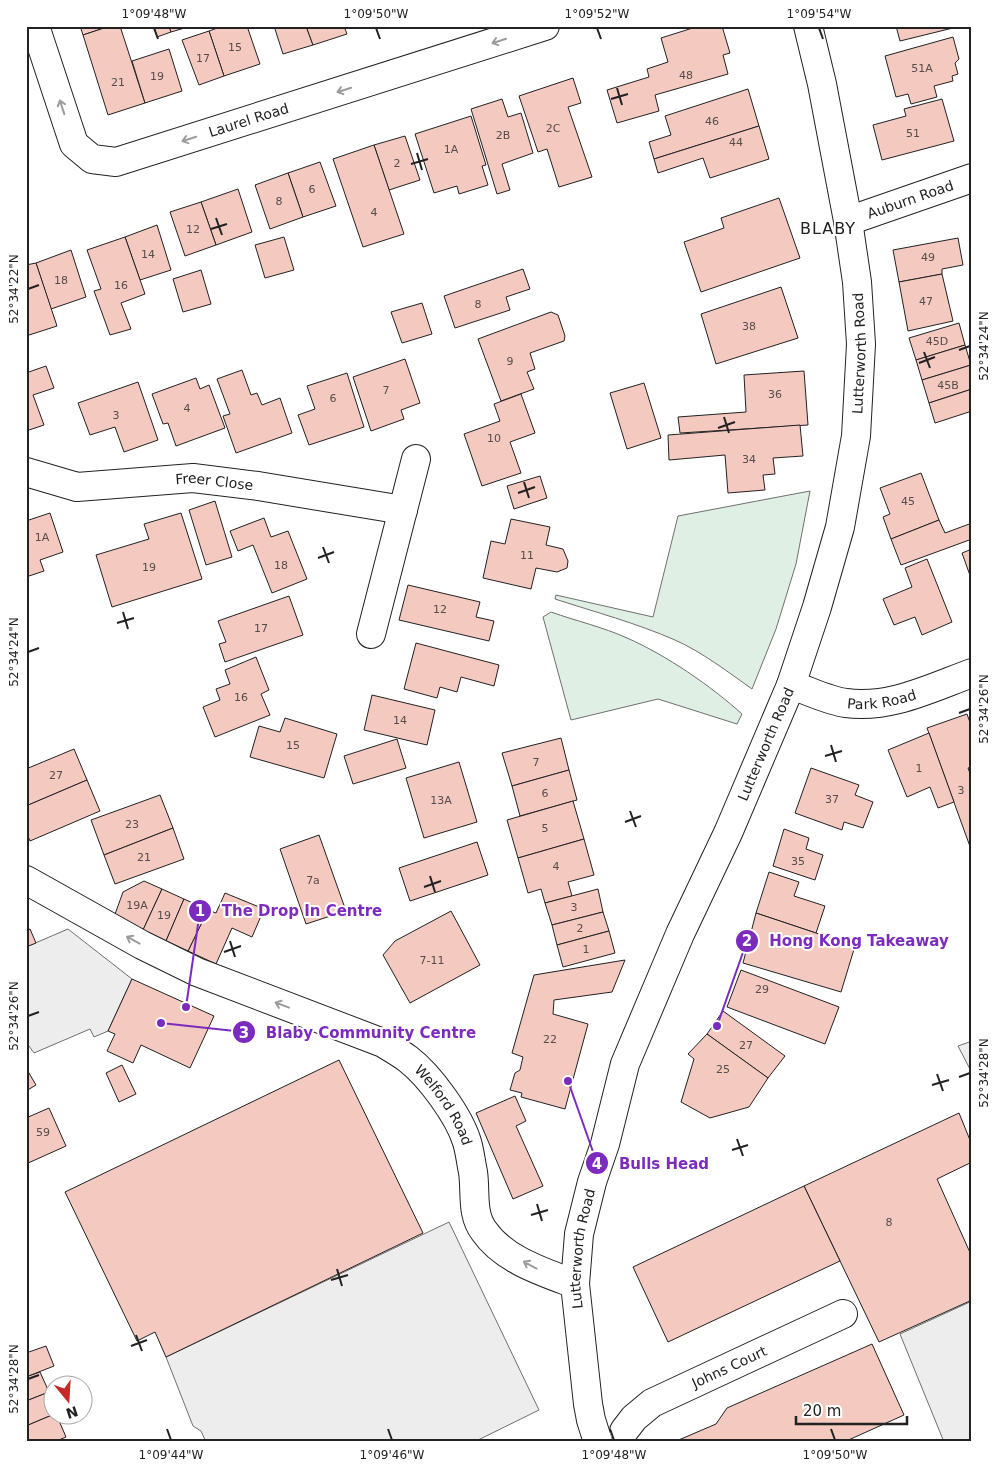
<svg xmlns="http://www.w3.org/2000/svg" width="998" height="1468" viewBox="0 0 998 1468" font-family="'DejaVu Sans',sans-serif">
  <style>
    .green { fill: #e0efe3; stroke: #6f6f6f }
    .parking { fill: #ededed; stroke: #6f6f6f }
    .building { fill: #f3c9c0; stroke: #222 }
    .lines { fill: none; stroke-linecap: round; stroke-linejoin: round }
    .street-casing { stroke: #222; stroke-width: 30 }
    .secondary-casing { stroke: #222; stroke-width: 30 }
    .street { stroke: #fff; stroke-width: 28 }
    .secondary { stroke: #fff; stroke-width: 28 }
    .oneway { stroke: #9c9c9c }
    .ticks { fill: none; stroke: #222; stroke-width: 2 }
    .labels { text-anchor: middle; stroke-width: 4; stroke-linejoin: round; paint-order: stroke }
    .number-label { font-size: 11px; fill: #564c4a }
    .street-label { font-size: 14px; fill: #222; stroke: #fff }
    .quarter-label { font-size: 16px; letter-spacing: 1px; fill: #222; stroke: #fff }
    .leader { fill: none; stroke: #7b2cbf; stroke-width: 2 }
    .callout-dot { fill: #7b2cbf; stroke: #fff; stroke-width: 2 }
    .mark-label { font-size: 15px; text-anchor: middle; font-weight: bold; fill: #fff }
    .callout-label { font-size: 15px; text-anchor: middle; font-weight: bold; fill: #7b2cbf; stroke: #fff; stroke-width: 4; stroke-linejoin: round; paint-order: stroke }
    .neatline { fill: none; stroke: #222; stroke-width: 2 }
    .ticks-label { font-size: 12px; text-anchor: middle; fill: #222 }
  </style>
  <rect width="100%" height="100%" fill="#fff"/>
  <!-- green -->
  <g class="green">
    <path d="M810,491L796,564L776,629L752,689C728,672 702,652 675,640C636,623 595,612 555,599L556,595L653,617L678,516Z"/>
    <path d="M551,612C576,621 603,627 627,638C666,655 711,686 742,714L737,724L658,699L571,720L543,617Z"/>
  </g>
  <!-- parking -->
  <g class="parking">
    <path d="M68,929L132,979L108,1031L94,1037L90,1029L34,1053L29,1046L26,1047V947Z"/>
    <path d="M972,1041V1073L958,1046Z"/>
    <path d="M449,1222L539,1410L474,1442H206L201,1431L193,1426L166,1357Z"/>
    <path d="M972,1301V1442H944L900,1334Z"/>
  </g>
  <!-- building -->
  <g class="building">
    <path d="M80,26H110L83,35Z"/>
    <path d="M110,26H120L145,103L108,115L83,35Z"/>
    <path d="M154,26H169L171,32L157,37Z"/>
    <path d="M169,26H188V27L171,32Z"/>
    <path d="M223,26H247L260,64L224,76L209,31Z"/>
    <path d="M274,26H306L313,45L283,54Z"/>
    <path d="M306,26H344L347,34L313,45Z"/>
    <path d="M699,26H722L730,53L723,55L728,74L655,95L659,111L617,123L607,90L649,77L647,69L668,62L661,38Z"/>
    <path d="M896,26H961L900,41Z"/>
    <path d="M209,31L224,76L199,85L182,40Z"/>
    <path d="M953,37L959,59L955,63L958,74L952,76L953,81L934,86L937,97L911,104L908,94L896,97L885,56Z"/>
    <path d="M169,49L182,91L145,103L132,61Z"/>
    <path d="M573,78L581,103L568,107L592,177L559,187L547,149L538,152L519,96Z"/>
    <path d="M748,89L759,126L654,159L649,142L671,135L665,116Z"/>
    <path d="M502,99L508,117L521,113L533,153L502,164L510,190L497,194L471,109Z"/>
    <path d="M942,99L954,141L882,160L873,125L906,116L904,109Z"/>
    <path d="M471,116L486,165L482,166L488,185L459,194L457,186L434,193L415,134Z"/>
    <path d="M759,126L769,159L710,178L703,158L658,173L654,159Z"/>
    <path d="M405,136L420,180L389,190L374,145Z"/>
    <path d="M374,145L404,234L363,247L333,159Z"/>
    <path d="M320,162L336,206L303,217L288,173Z"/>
    <path d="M288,173L303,217L270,229L255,185Z"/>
    <path d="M238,189L252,232L216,245L201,202Z"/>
    <path d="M779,198L800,258L701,292L684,242L724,228L721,218Z"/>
    <path d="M201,202L216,245L185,256L170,212Z"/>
    <path d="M157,225L171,270L140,280L125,237Z"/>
    <path d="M125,237L145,294L121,303L131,329L110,335L94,291L101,289L87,250Z"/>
    <path d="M284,237L294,270L265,278L255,245Z"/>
    <path d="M958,238L963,265L942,269V274L899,282L893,250Z"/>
    <path d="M71,250L86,297L51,309L36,263Z"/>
    <path d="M36,263L57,326L26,336V265Z"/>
    <path d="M523,269L530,289L506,297L510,310L455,328L444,296Z"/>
    <path d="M201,270L211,304L183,312L173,279Z"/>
    <path d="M942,274L953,321L908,331L899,282Z"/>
    <path d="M781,287L798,338L716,364L701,314Z"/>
    <path d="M422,303L432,334L402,343L391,312Z"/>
    <path d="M551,312L558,315L565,336L564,341L530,353L535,369L527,372L534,389L501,401L478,339Z"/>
    <path d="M959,323L965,345L916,360L909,338Z"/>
    <path d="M965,345L971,365L922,380L916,360Z"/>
    <path d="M405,359L420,403L401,410L404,419L371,431L353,377Z"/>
    <path d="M971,365L972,389L929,403L922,380Z"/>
    <path d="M46,366L54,388L33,395L44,425L26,431V373Z"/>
    <path d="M242,370L251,395L257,393L262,405L280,398L292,433L236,453L223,416L230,414L217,379Z"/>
    <path d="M804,371L808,425L680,433L678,417L746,412L744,375Z"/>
    <path d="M347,373L364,427L309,445L298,415L315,409L307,386Z"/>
    <path d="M196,378L200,389L209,385L225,428L176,446L168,423L163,424L152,394Z"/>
    <path d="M138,382L158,440L124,452L115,427L90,435L78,403Z"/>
    <path d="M644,383L661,438L627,449L610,393Z"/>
    <path d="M972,389V411L935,423L929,403Z"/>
    <path d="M521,394L535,433L510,442L521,473L482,486L464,434L500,421L494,404Z"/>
    <path d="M800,425L803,456L773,458L775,474L763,475L765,490L728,493L725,455L669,460L668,435Z"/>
    <path d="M921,473L939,520L891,539L883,517L890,514L880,488Z"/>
    <path d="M540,476L547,498L514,509L507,486Z"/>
    <path d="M215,501L232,557L206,565L189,510Z"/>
    <path d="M50,513L63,552L40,560L44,571L26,577V521Z"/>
    <path d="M181,513L202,579L112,607L96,555L149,539L144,524Z"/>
    <path d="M264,518L271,537L288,531L307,579L272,593L253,545L238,551L230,531Z"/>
    <path d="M511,519L550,527L546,545L563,549L568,561L567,568L557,572L536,568L531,589L483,578L491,541L505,544Z"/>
    <path d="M939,520L945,533L972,523V539L901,565L891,539Z"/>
    <path d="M972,549V581L962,553Z"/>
    <path d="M927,559L952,622L922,635L915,617L894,625L883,599L912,587L905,568Z"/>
    <path d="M408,585L480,602L476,617L494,621L489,641L399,620Z"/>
    <path d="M289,596L303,635L225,662L219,644L226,642L218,621Z"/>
    <path d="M416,643L499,665L494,686L461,677L457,692L440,687L437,698L404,689Z"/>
    <path d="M256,657L269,690L261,694L270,715L215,737L203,707L220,700L216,689L230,684L225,670Z"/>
    <path d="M372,695L435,710L427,745L364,730Z"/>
    <path d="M967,714L972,728V767L968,768L972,779V852L927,728Z"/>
    <path d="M285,718L337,734L324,778L250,757L259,726L280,732Z"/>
    <path d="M929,733L954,802L938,808L930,787L907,797L888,750Z"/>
    <path d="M561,738L569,770L512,786L502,753Z"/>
    <path d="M397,739L406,768L353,784L344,756Z"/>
    <path d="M74,749L87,780L26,806V769Z"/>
    <path d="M459,762L477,822L424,838L406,778Z"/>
    <path d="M811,768L859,785L855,795L873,802L863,828L844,822L842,830L795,813Z"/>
    <path d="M569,770L577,800L520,816L512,786Z"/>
    <path d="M87,780L100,811L30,841L26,832V806Z"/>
    <path d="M160,795L173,828L104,855L91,820Z"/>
    <path d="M573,801L584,839L518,858L507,820Z"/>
    <path d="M173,828L184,859L115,884L104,855Z"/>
    <path d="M784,829L809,838L806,849L823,855L815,880L773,866Z"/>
    <path d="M319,835L346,911L306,924L280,849Z"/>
    <path d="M584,839L594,875L568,882L572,896L545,903L541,889L528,893L518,858Z"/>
    <path d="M477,842L488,875L410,901L399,868Z"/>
    <path d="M769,872L799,882L794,896L825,906L816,933L756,913Z"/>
    <path d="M144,881L162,889L143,930L114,917L123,892Z"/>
    <path d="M162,889L184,899L166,941L143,930Z"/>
    <path d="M598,889L603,912L552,925L545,903Z"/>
    <path d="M225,893L264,909L252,937L232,928L216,964L188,951L208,910L216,913Z"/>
    <path d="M184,899L208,910L188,951L166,941Z"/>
    <path d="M451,911L480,965L410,1003L383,955L395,941Z"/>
    <path d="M603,912L609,931L557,945L552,925Z"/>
    <path d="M756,913L855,946L841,992L743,963Z"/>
    <path d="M30,929L36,943L26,947V931Z"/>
    <path d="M609,931L615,953L563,967L557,945Z"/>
    <path d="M625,960L612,992L554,1000L553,1014L588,1024L565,1109L521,1097L522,1093L510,1090L515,1073L520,1070L523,1057L512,1053L534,975Z"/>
    <path d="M741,970L839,1007L825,1044L727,1007Z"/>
    <path d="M132,979L214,1016L190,1068L141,1045L133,1063L107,1051L115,1034L108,1031Z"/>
    <path d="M723,1011L785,1056L768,1078L707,1034Z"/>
    <path d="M707,1034L768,1078L749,1107L710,1118L681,1102L694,1059L688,1054Z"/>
    <path d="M339,1060L423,1233L166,1357L155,1332L137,1341L65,1192Z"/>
    <path d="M122,1065L136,1094L119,1102L106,1073Z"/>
    <path d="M26,1068L36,1085L26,1091Z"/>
    <path d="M515,1096L526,1121L516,1126L543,1186L513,1199L476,1113Z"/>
    <path d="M49,1108L66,1146L26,1164V1118Z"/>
    <path d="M959,1113L972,1145V1162L937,1179L972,1257V1300L879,1342L804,1186Z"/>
    <path d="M804,1186L840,1261L668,1342L633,1267Z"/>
    <path d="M872,1344L904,1415L844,1442H674L716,1424L727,1408Z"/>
    <path d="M46,1346L54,1366L26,1377V1353Z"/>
    <path d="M40,1372L49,1392L26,1401V1377Z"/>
    <path d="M49,1392L52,1403V1415L26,1426V1401Z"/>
    <path d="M52,1415L57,1416L66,1437L54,1442H26V1426Z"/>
  </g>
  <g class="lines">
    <defs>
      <g id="street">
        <path id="s1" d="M35,26L74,144L92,159L116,162L545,26"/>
        <path id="s2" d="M848,221L972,178"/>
        <path id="s3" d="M26,472L77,487L193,478L258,486L403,510"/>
        <path d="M371,634L416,459"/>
        <path id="s4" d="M791,685C807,690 829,701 846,703C890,709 931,688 972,673"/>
        <path id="s5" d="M26,880L142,945L197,972L383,1043C391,1048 400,1053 408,1059C430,1076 459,1116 467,1142C470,1152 471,1163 473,1172C476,1192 471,1214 484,1231C504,1260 543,1272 575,1284"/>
        <path id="s6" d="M624,1431L634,1418L652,1403L843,1314"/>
      </g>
      <g id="secondary">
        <path id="s7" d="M598,1442L591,1420L588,1404L575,1284L579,1234L592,1182L605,1144L625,1064L680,934L728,833L791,685L817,607L840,527L856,436L861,344L857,282L848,221L822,84L808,26"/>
      </g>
    </defs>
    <!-- street casing -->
    <use href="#street" class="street-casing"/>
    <!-- secondary casing -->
    <use href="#secondary" class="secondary-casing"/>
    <!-- street -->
    <use href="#street" class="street"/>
    <!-- secondary -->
    <use href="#secondary" class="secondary"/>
  </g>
  <!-- one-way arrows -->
  <defs><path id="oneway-shaft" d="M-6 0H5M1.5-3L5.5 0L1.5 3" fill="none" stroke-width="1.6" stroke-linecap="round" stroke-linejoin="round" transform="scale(1.25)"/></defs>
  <g class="oneway">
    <use href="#oneway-shaft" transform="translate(499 41) rotate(162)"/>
    <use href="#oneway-shaft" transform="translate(344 90) rotate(162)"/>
    <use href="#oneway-shaft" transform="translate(62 107) rotate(-108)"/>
    <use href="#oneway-shaft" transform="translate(189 139) rotate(162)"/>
    <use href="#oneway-shaft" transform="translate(133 940) rotate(-151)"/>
    <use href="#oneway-shaft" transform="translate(282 1005) rotate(-159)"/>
    <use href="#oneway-shaft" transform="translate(530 1265) rotate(-152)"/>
  </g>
  <!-- ticks -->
  <path class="ticks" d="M154,28L158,39M376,28L380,39M597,28L601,39M819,28L823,39M617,88L622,105M611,99L628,94M417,153L422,170M411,164L428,159M216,218L222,235M211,229L227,224M28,289L39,285M959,350L970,346M924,352L930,368M919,363L935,357M724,417L729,433M718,428L735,422M524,482L529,498M518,493L535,487M323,547L329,563M318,558L334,552M123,612L128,629M117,623L134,618M28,652L39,648M959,713L970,709M831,745L836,762M825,756L842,751M630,811L636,827M625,822L641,816M430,876L435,892M424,887L441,881M230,941L235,957M224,952L241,946M28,1016L39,1012M937,1074L943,1091M959,1077L970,1073M932,1085L949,1080M737,1139L743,1156M732,1150L748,1145M537,1204L542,1221M531,1215L548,1210M337,1269L342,1286M331,1280L348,1275M136,1335L142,1351M131,1346L147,1340M28,1379L39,1375M167,1429L171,1440M388,1429L392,1440M610,1429L614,1440M831,1429L835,1440"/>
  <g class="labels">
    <!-- number labels -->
    <g class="number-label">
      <text x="235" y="51">15</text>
      <text x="203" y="62">17</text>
      <text x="922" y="72">51A</text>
      <text x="686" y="79">48</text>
      <text x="157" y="80">19</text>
      <text x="118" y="86">21</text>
      <text x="712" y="125">46</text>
      <text x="553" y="132">2C</text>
      <text x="913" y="137">51</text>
      <text x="503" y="139">2B</text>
      <text x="736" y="146">44</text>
      <text x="451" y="153">1A</text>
      <text x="397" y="167">2</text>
      <text x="312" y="193">6</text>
      <text x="279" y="205">8</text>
      <text x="374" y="216">4</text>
      <text x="193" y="233">12</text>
      <text x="148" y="258">14</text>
      <text x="928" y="261">49</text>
      <text x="61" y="284">18</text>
      <text x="121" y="289">16</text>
      <text x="926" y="305">47</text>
      <text x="478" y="308">8</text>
      <text x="749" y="330">38</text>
      <text x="937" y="345">45D</text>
      <text x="510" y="365">9</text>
      <text x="948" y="389">45B</text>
      <text x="386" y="394">7</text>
      <text x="775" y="398">36</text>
      <text x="333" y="402">6</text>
      <text x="187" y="412">4</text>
      <text x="116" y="419">3</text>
      <text x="494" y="442">10</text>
      <text x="749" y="463">34</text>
      <text x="908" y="505">45</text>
      <text x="42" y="541">1A</text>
      <text x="527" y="559">11</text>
      <text x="281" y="569">18</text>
      <text x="149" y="571">19</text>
      <text x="440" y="613">12</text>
      <text x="261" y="632">17</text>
      <text x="241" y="701">16</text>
      <text x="400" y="724">14</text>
      <text x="293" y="749">15</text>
      <text x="536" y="766">7</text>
      <text x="919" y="772">1</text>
      <text x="56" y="779">27</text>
      <text x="961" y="794">3</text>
      <text x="545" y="797">6</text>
      <text x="832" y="803">37</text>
      <text x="441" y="804">13A</text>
      <text x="132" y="828">23</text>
      <text x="545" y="832">5</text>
      <text x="144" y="861">21</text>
      <text x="798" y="865">35</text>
      <text x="556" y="870">4</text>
      <text x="313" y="884">7a</text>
      <text x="137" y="909">19A</text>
      <text x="574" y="911">3</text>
      <text x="164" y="919">19</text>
      <text x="580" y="932">2</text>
      <text x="586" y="953">1</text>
      <text x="432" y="964">7-11</text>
      <text x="762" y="993">29</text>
      <text x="550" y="1043">22</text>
      <text x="746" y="1049">27</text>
      <text x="723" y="1073">25</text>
      <text x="43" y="1136">59</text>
      <text x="889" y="1226">8</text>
    </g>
    <!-- street labels -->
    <g class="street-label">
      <text dy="5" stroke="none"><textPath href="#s1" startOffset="311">Laurel Road</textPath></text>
      <text dy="5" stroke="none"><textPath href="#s2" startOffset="66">Auburn Road</textPath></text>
      <text dy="5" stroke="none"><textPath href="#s7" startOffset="1141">Lutterworth Road</textPath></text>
      <text dy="5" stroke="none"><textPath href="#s3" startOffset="191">Freer Close</textPath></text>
      <text dy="5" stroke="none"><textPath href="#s4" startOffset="94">Park Road</textPath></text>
      <text dy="5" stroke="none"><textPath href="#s7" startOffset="736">Lutterworth Road</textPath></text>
      <text dy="5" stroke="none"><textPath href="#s5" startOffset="482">Welford Road</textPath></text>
      <text dy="5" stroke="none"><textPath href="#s7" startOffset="196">Lutterworth Road</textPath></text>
      <text dy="5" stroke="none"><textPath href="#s6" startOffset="125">Johns Court</textPath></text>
    </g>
    <!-- quarter labels -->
    <g class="quarter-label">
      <text x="828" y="234">BLABY</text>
    </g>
  </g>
  <!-- callouts -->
  <path class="leader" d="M186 1007L200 911M717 1026L747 941M161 1023L244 1032M568 1081L597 1163"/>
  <g class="callout-dot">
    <circle cx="186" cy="1007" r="5"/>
    <circle cx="717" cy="1026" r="5"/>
    <circle cx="161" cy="1023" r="5"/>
    <circle cx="568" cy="1081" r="5"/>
    <circle cx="200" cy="911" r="12"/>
    <circle cx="747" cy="941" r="12"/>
    <circle cx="244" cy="1032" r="12"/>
    <circle cx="597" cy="1163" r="12"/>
  </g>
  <g class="mark-label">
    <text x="200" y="916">1</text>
    <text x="747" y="946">2</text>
    <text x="244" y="1038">3</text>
    <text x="597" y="1169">4</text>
  </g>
  <g class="callout-label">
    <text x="302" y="916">The Drop In Centre</text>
    <text x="859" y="946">Hong Kong Takeaway</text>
    <text x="371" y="1038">Blaby Community Centre</text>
    <text x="664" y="1169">Bulls Head</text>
  </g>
  <!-- border -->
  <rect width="998" height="1468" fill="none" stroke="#ffffff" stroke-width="55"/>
  <!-- north arrow -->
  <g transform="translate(68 1400) rotate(162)"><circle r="24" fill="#ffffff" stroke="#a7a7a7"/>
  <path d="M0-4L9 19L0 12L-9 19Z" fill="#c62828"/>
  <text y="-8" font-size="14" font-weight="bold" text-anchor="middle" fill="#222222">N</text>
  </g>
  <!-- scale -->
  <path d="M796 1416v8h111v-8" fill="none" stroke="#222222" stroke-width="2.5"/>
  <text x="803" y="1416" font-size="15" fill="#222222" stroke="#ffffff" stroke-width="4" paint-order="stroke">20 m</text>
  <rect x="28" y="28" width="942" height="1412" class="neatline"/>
  <g class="ticks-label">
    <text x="154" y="18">1°09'48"W</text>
    <text x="376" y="18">1°09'50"W</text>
    <text x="597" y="18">1°09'52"W</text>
    <text x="819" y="18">1°09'54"W</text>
    <text transform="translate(14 289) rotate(-90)" y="4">52°34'22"N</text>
    <text transform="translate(984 346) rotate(-90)" y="4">52°34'24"N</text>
    <text transform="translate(14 652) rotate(-90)" y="4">52°34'24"N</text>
    <text transform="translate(984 709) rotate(-90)" y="4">52°34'26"N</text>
    <text transform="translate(14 1016) rotate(-90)" y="4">52°34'26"N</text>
    <text transform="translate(984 1073) rotate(-90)" y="4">52°34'28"N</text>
    <text transform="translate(14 1379) rotate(-90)" y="4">52°34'28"N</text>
    <text x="171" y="1459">1°09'44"W</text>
    <text x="392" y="1459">1°09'46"W</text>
    <text x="614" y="1459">1°09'48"W</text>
    <text x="835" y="1459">1°09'50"W</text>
  </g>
</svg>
